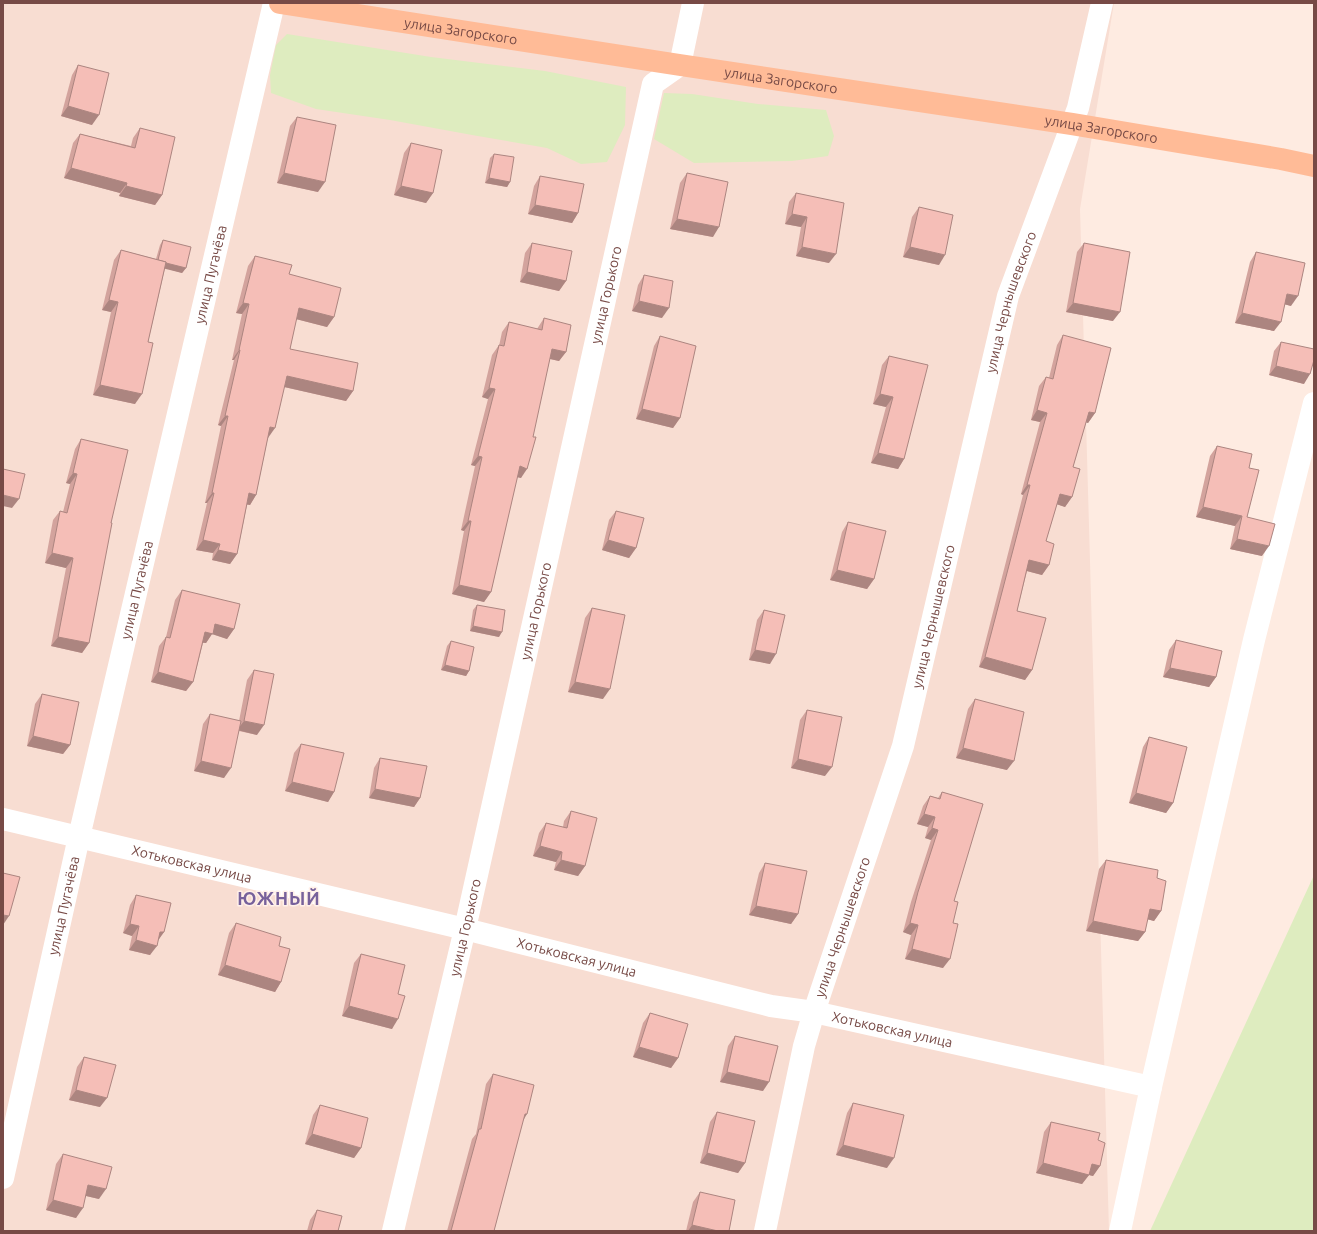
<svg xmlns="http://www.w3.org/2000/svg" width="1317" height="1234" viewBox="0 0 1317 1234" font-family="Ubuntu,sans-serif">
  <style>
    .residential { fill: #f8ddd2 }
    .green { fill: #deecbf }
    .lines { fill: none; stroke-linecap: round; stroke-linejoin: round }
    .minor { stroke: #fff; stroke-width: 22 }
    .major { stroke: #ffbb97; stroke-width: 22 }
    .wall { fill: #d3a39d }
    .shaded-wall { fill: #ac8580 }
    .building { fill: #f5beb7; stroke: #ac8580 }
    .labels { text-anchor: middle; stroke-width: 3; stroke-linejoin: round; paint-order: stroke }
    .street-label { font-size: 14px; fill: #774a46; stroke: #fff0e9 }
    .district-label { font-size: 18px; font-weight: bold; letter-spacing: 1px; fill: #77619b; stroke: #fff0e9 }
  </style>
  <rect width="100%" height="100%" fill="#feebe1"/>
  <!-- residential -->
  <path class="residential" d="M3,3H1114L1080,209L1109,1231H3Z"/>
  <!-- green -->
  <g class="green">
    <path d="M287,34L431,57L545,71L626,87L625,125L607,162L581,164L547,148L472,135L390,120L316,109L271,93L270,75L276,45Z"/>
    <path d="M664,93L692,94L758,104L826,110L834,136L828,156L792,161L694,163L654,139Z"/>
    <path d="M1314,875V1231H1150Z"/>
  </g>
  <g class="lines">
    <!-- minor -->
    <g class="minor">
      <path id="s1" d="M3,819L465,929L771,1006L814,1012L1151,1087"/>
      <path id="s2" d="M3,1178L79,837L274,3"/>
      <path id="s3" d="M393,1231L465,929L653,84L680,65L693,3"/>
      <path id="s4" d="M765,1231L804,1046L814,1012L903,746L1008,296L1078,108L1102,3"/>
      <path d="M1120,1231L1151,1087L1254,640L1314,403"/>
    </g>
    <!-- major -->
    <path class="major" id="s5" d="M280,3L680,65L1072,124L1281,159L1314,166"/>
  </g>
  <!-- wall -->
  <g class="wall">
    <path d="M78,65L92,125L61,116L72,75Z"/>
    <path d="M297,117L318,192L277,183L290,126Z"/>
    <path d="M140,128L162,195L155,205L119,196L120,193L64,178L73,143L80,134L131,146L133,138Z"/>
    <path d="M411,143L433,193L426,203L394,195L404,153Z"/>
    <path d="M494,154L510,182L507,187L485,183L490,158Z"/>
    <path d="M687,173L713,237L670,229L680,183Z"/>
    <path d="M540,176L578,213L572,223L528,214L534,186Z"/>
    <path d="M796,193L829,263L796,256L801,227L785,224L789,202Z"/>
    <path d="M919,207L939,265L903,257L912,217Z"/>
    <path d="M163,240L186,268L182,273L165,268L148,342L135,404L93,395L111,312L102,310L114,260L121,250L156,259L160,245Z"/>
    <path d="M532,243L566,281L559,291L520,282L525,253Z"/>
    <path d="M1084,243L1113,321L1066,312L1077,252Z"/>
    <path d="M1256,252L1291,306L1284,304L1274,331L1235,323L1250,262Z"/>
    <path d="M255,256L289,274L334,317L327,327L296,319L290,349L353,391L346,401L284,387L268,437L256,495L250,505H247L237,554L230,564L212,560L213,553L196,550L207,503H205L221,426L218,425L234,360H232L242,314L236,313L248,266Z"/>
    <path d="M644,275L662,318L632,311L638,285Z"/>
    <path d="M544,318L566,352L559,361L550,359L521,478L517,477L491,592L484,602L452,594L464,531L461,530L475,466L471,465L488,399L482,397L492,355L499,345V346L502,332L509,322L537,329Z"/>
    <path d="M1063,335L1095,413L1088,423L1086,422L1073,467L1072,497L1065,507L1057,504L1046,541L1049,565L1042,575L1027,571L1017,611L1032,670L1025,680L979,667L1023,495L1021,494L1040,422L1031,420L1039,386L1046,377L1049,378L1057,345Z"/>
    <path d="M660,336L680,418L673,428L636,419L654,346Z"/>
    <path d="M1281,342L1304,384L1269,375L1274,351Z"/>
    <path d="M889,356L904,459L898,469L871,463L886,407L873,404L882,365Z"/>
    <path d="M81,439L111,523L89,643L82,653L51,646L66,568L45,563L53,520L60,511L63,512L70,484L66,483L75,449Z"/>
    <path d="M1217,446L1249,468L1247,517L1262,556L1230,549L1235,526L1196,517L1210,456Z"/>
    <path d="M616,511L636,548L629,558L602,550L609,520Z"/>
    <path d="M848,522L874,579L867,589L830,580L842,532Z"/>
    <path d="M182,590L234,629L227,639L212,634L206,643H203L193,682L186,691L151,682L159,646L166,637L175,600Z"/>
    <path d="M477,605L499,637L470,631L473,610Z"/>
    <path d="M592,608L603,699L568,692L585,618Z"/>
    <path d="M764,610L770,664L749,660L757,620Z"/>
    <path d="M1176,640L1216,677L1209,687L1163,677L1169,650Z"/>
    <path d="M451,641L469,671L466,676L441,670L447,646Z"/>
    <path d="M254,670L257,735L239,731L224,778L194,771L203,724L210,714L239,721L247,680Z"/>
    <path d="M42,694L70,745L63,754L27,746L35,704Z"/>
    <path d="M975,699L1007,770L956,758L968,709Z"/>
    <path d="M807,710L825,776L791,768L800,720Z"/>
    <path d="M1149,737L1173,803L1166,813L1129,803L1143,747Z"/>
    <path d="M301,744L334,792L328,802L285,791L294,753Z"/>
    <path d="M380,758L420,798L414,807L369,798L374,768Z"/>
    <path d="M942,792L954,901L953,923L943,968L905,959L911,935L903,932L911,902L931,840L925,838L928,827L917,824L923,806L930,796L938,798Z"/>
    <path d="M571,811L585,866L578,876L554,870L556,862L533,856L539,833L546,823L563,827L564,821Z"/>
    <path d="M1106,860L1157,878L1161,911L1154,921L1147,919L1145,932L1138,941L1086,931L1099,869Z"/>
    <path d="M765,863L798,914L791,924L749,915L759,873Z"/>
    <path d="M136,895L164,932L158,940L150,955L129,950L132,936L123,933L130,905Z"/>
    <path d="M236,923L279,946L281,982L275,992L218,975L229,933Z"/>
    <path d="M361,954L398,994L392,1029L342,1016L354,963Z"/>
    <path d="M650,1013L678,1058L671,1068L633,1057L643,1023Z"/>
    <path d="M735,1036L763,1091L720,1082L728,1046Z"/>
    <path d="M84,1057L100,1107L69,1100L77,1067Z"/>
    <path d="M493,1074L523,1120L494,1231H447L472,1139L476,1134L486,1084Z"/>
    <path d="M853,1103L887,1168L836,1155L847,1113Z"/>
    <path d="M320,1105L361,1148L354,1158L305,1144L313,1115Z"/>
    <path d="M717,1112L745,1163L738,1173L700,1163L710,1122Z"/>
    <path d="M1051,1122L1098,1140L1100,1166L1093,1176L1089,1175L1082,1184L1036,1173L1044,1132Z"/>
    <path d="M63,1154L99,1199L86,1196L76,1218L46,1210L56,1164Z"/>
    <path d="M700,1192L729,1231H686L693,1202Z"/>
    <path d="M317,1210L338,1231H307L310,1220Z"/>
  </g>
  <!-- shaded-wall -->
  <g class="shaded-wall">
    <path d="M68,106L99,115L92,125L61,116Z"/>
    <path d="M71,168L127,183L120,193L64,178Z"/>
    <path d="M284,173L325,182L318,192L277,183Z"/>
    <path d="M489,178L510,182L507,187L485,183Z"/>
    <path d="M126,186L162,195L155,205L119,196Z"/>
    <path d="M401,186L433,193L426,203L394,195Z"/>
    <path d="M535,205L578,213L572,223L528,214Z"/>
    <path d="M792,214L807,217L801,227L785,224Z"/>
    <path d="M677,219L719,227L713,237L670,229Z"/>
    <path d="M802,247L836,254L829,263L796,256Z"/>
    <path d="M910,247L945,255L939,265L903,257Z"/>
    <path d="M158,261L186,268L182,273L154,266Z"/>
    <path d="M527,272L566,281L559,291L520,282Z"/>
    <path d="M1287,294L1298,296L1291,306L1280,303Z"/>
    <path d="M109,300L118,302L111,312L102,310Z"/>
    <path d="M639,301L669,308L662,318L632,311Z"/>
    <path d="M243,303L249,304L242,314L236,313Z"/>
    <path d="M1073,303L1120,312L1113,321L1066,312Z"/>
    <path d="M299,308L334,317L327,327L292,318Z"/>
    <path d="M1242,313L1281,322L1274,331L1235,323Z"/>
    <path d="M552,349L566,352L559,361L546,358Z"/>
    <path d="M239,350H240L234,360H232Z"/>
    <path d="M1276,366L1310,374L1304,384L1269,375Z"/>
    <path d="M287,376L353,391L346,401L280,386Z"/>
    <path d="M100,385L142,394L135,404L93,395Z"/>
    <path d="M489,388L495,389L488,399L482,397Z"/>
    <path d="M880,394L893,397L886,407L873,404Z"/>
    <path d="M642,409L680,418L673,428L636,419Z"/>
    <path d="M1037,410L1047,413L1040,422L1031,420Z"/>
    <path d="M1089,412L1095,413L1088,423L1082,421Z"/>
    <path d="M225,416H228L221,426L218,425Z"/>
    <path d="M270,427L275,428L268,438L263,436Z"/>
    <path d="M878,453L904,459L898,469L871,463Z"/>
    <path d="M478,456L482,457L475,466L471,465Z"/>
    <path d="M520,466L527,469L521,478L513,476Z"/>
    <path d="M73,473L77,474L70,484L66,483Z"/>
    <path d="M1027,485H1030L1023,495L1021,494Z"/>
    <path d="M212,493H214L207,503H205Z"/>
    <path d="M249,493L256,495L250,505L243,503Z"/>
    <path d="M1060,494L1072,497L1065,507L1053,503Z"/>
    <path d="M3,495L19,499L12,508L3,506Z"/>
    <path d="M1203,507L1242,516L1235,526L1196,517Z"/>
    <path d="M468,521H471L464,531L461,530Z"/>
    <path d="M1237,539L1269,546L1262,556L1230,549Z"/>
    <path d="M203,540L220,544L213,553L196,550Z"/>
    <path d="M608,540L636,548L629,558L602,550Z"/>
    <path d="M218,550L237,554L230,564L212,560Z"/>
    <path d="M52,553L73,558L66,568L45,563Z"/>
    <path d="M1029,560L1049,565L1042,575L1023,570Z"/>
    <path d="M837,570L874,579L867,589L830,580Z"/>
    <path d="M459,585L491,592L484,602L452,594Z"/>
    <path d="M215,624L234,629L227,639L212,634L206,643L199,642L205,632Z"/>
    <path d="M473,626L502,632L499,637L470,631Z"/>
    <path d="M58,637L89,643L82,653L51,646Z"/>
    <path d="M755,650L776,654L770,664L749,660Z"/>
    <path d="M985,657L1032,670L1025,680L979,667Z"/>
    <path d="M445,665L469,671L466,676L441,670Z"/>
    <path d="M1170,668L1216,677L1209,687L1163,677Z"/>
    <path d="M158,672L193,682L186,691L151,682Z"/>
    <path d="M575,682L610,689L603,699L568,692Z"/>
    <path d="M244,721L264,725L257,735L237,730Z"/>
    <path d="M33,736L70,745L63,754L27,746Z"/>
    <path d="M963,748L1014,761L1007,770L956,758Z"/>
    <path d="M798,759L832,767L825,776L791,768Z"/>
    <path d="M201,761L231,768L224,778L194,771Z"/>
    <path d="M292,782L334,792L328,802L285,791Z"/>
    <path d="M375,789L420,798L414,807L369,798Z"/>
    <path d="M1136,793L1173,803L1166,813L1129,803Z"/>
    <path d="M924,814L935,817L928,827L917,824Z"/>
    <path d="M932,828L938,830L931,840L925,838Z"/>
    <path d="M540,846L562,852L556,862L533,856Z"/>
    <path d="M561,860L585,866L578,876L554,870Z"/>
    <path d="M756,906L798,914L791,924L749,915Z"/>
    <path d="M1150,909L1161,911L1154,921L1143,918Z"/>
    <path d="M3,915L9,916L3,925Z"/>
    <path d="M1093,921L1145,932L1138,941L1086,931Z"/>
    <path d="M910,923L918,925L911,935L903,932Z"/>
    <path d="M130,924L139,926L132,936L123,933Z"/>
    <path d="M160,932H164L157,942Z"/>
    <path d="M136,940L157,946L150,955L129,950Z"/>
    <path d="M912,949L950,959L943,968L905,959Z"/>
    <path d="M225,965L281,982L275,992L218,975Z"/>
    <path d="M349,1006L398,1019L392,1029L342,1016Z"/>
    <path d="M639,1047L678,1058L671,1068L633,1057Z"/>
    <path d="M727,1072L769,1082L763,1091L720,1082Z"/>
    <path d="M76,1090L107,1098L100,1107L69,1100Z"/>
    <path d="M525,1114H527L521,1124Z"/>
    <path d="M312,1134L361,1148L354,1158L305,1144Z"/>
    <path d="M843,1145L894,1158L887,1168L836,1155Z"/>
    <path d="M707,1153L745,1163L738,1173L700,1163Z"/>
    <path d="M1043,1163L1092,1164L1100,1166L1093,1176L1089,1175L1082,1184L1036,1173Z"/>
    <path d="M88,1185L106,1189L99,1199L82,1195Z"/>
    <path d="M53,1200L83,1208L76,1218L46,1210Z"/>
    <path d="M692,1225L718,1231H688Z"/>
  </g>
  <!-- building -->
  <g class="building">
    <path d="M78,65L109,73L99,115L68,106Z"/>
    <path d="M297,117L336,125L325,182L284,173Z"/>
    <path d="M140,128L175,137L162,195L126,186L127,183L71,168L80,134L135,148Z"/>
    <path d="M411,143L442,150L433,193L401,186Z"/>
    <path d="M494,154L514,157L510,182L489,178Z"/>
    <path d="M687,173L728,182L719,227L677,219Z"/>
    <path d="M540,176L584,184L578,213L535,205Z"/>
    <path d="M796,193L844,203L836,254L802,247L807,217L792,214Z"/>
    <path d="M919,207L953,215L945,255L910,247Z"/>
    <path d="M163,240L191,247L186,268L166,263V262L158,260Z"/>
    <path d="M532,243L572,251L566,281L527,272Z"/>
    <path d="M1084,243L1130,252L1120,312L1073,303Z"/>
    <path d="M121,250L166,262L148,342L153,343L142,394L100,385L118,302L109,300Z"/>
    <path d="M1256,252L1305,263L1298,296L1287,294L1281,322L1242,313Z"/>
    <path d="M255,256L292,265L289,274L341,288L334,317L299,308L290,349L358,363L353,391L287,376L275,428L270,427L256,495L249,493L237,554L218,550L220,544L203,540L214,493H212L228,416H225L240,350H239L249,304L243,303Z"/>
    <path d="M644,275L673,281L669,308L639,301Z"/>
    <path d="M544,318L571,325L566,352L552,349L533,437H536L527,469L520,466L491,592L459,585L471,521H468L482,457L478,456L495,389L489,388L499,345L504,346L509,322L542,330Z"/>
    <path d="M1063,335L1111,348L1095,413L1089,412L1073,467L1080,469L1072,497L1060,494L1046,541L1054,544L1049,565L1029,560L1017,611L1046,618L1032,670L985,657L1030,485H1027L1047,413L1037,410L1046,377L1053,379Z"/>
    <path d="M660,336L696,346L680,418L642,409Z"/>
    <path d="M1281,342L1314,349V360L1310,374L1276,366Z"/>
    <path d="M889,356L928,365L904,459L878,453L893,397L880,394Z"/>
    <path d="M81,439L128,450L111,523H112L89,643L58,637L73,558L52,553L60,511L67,513L77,474L73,473Z"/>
    <path d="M1217,446L1252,454L1249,468L1259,470L1247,517L1275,524L1269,546L1237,539L1242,516L1203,507Z"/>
    <path d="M3,469L25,474L19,499L3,495Z"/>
    <path d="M616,511L644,518L636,548L608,540Z"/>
    <path d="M848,522L886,531L874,579L837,570Z"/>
    <path d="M182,590L240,604L234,629L215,624L213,634L205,632L193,682L158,672L166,637L170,638Z"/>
    <path d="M477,605L505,610L502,632L473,626Z"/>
    <path d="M592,608L625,615L610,689L575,682Z"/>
    <path d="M764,610L785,615L776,654L755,650Z"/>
    <path d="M1176,640L1222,651L1216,677L1170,668Z"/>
    <path d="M451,641L474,647L469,671L445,665Z"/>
    <path d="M254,670L274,674L264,725L244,721Z"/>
    <path d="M42,694L79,702L70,745L33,736Z"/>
    <path d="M975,699L1024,712L1014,761L963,748Z"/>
    <path d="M807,710L842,717L832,767L798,759Z"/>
    <path d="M210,714L241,721L231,768L201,761Z"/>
    <path d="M1149,737L1187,747L1173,803L1136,793Z"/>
    <path d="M301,744L344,753L334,792L292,782Z"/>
    <path d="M380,758L427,766L420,798L375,789Z"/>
    <path d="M942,792L983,804L954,901L958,902L953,923L958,924L950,959L912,949L918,925L910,923L918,892L938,830L932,828L935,817L924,814L930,796L940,799Z"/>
    <path d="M571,811L597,818L585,866L561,860L562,852L540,846L546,823L567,828Z"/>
    <path d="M1106,860L1158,870L1157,878L1166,881L1161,911L1150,909L1145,932L1093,921Z"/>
    <path d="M765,863L807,871L798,914L756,906Z"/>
    <path d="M3,873L20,877L9,916L3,915Z"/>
    <path d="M136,895L171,903L164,932H160L157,946L136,940L139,926L130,924Z"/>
    <path d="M236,923L281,937L279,946L290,949L281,982L225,965Z"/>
    <path d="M361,954L405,965L398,994L405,996L398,1019L349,1006Z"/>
    <path d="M650,1013L688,1024L678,1058L639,1047Z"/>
    <path d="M735,1036L778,1046L769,1082L727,1072Z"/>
    <path d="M84,1057L116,1065L107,1098L76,1090Z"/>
    <path d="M493,1074L534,1085L527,1114H525L494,1231H451L479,1129H481Z"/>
    <path d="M853,1103L904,1115L894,1158L843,1145Z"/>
    <path d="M320,1105L368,1118L361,1148L312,1134Z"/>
    <path d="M717,1112L755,1121L745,1163L707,1153Z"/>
    <path d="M1051,1122L1100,1133L1098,1140L1105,1143L1100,1166L1092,1164L1089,1175L1043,1163Z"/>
    <path d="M63,1154L112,1167L106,1189L88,1185L83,1208L53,1200Z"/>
    <path d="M700,1192L735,1200L729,1231H718L692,1225Z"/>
    <path d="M317,1210L342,1216L338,1231H311Z"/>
  </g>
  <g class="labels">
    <!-- street labels -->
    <g class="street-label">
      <text dy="5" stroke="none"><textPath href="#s5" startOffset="183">улица Загорского</textPath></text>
      <text dy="5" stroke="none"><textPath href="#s5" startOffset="507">улица Загорского</textPath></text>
      <text dy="5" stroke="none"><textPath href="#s5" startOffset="831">улица Загорского</textPath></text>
      <text dy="5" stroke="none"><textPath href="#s2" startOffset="927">улица Пугачёва</textPath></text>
      <text dy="5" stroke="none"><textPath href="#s3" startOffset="960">улица Горького</textPath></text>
      <text dy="5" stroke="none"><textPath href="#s4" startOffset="962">улица Чернышевского</textPath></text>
      <text dy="5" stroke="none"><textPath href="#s2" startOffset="603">улица Пугачёва</textPath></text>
      <text dy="5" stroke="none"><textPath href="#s3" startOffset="636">улица Горького</textPath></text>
      <text dy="5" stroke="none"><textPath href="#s4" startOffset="638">улица Чернышевского</textPath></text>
      <text dy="5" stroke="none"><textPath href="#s1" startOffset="194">Хотьковская улица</textPath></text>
      <text dy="5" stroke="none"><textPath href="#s2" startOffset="279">улица Пугачёва</textPath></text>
      <text dy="5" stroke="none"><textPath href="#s3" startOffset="312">улица Горького</textPath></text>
      <text dy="5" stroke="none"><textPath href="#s4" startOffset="314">улица Чернышевского</textPath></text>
      <text dy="5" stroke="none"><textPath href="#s1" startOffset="590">Хотьковская улица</textPath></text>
      <text dy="5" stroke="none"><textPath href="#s1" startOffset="914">Хотьковская улица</textPath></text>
    </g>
    <!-- district labels -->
    <g class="district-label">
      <text x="279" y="905">ЮЖНЫЙ</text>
    </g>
  </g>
  <!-- border -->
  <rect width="1317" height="1234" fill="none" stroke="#774a46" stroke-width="8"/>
</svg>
